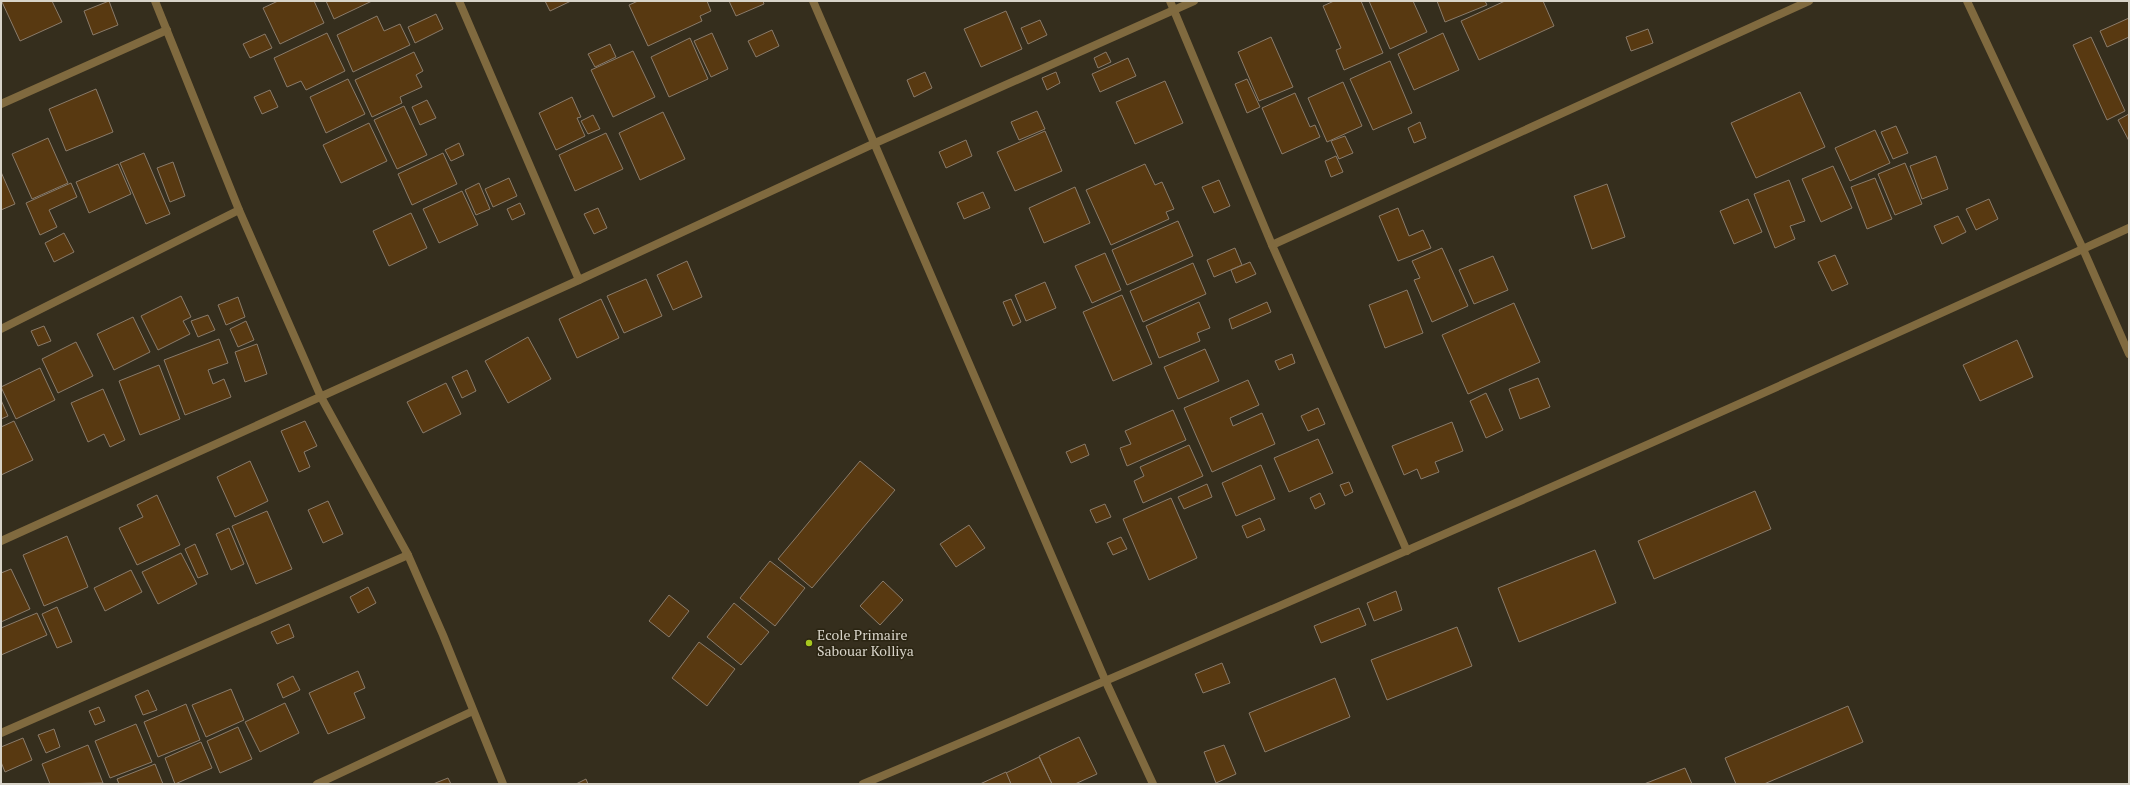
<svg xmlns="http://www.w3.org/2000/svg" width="2130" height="785" viewBox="0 0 2130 785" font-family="'PT Serif',serif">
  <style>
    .building { fill: #583911; stroke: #8a7b6a }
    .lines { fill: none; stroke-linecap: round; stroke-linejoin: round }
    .street { stroke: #806a3f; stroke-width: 8 }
    .poi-dot { fill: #a7c81f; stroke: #2b2513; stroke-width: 1.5 }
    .labels { text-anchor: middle; stroke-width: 3; stroke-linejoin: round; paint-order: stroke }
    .poi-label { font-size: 14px; fill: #d8d4c9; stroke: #2b2513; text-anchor: start }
  </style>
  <rect width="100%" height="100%" fill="#352e1d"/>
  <!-- building -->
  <g class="building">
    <path d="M4,1H52L62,22L20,41L2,2Z"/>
    <path d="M109,1L118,25L93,35L84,11Z"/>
    <path d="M278,1H314L324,23L280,44L263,8Z"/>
    <path d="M326,1H372L334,19Z"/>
    <path d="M545,1H571L550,11Z"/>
    <path d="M638,1H707L711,11L700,16L702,21L648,46L629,5Z"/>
    <path d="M729,1H763L764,4L736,16Z"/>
    <path d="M1334,1H1361L1383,53L1344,70L1336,50L1341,48L1323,6Z"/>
    <path d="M1369,1H1413L1427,32L1390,49Z"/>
    <path d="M1437,1H1485L1487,5L1445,22Z"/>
    <path d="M1505,1H1543L1554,26L1479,60L1461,21Z"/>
    <path d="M1006,11L1022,49L981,67L964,29Z"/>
    <path d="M436,14L443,29L415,43L408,27Z"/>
    <path d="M377,16L384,31L400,24L410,45L353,72L337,35Z"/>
    <path d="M2129,18V37L2107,47L2100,31Z"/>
    <path d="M1040,20L1047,35L1028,44L1021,28Z"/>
    <path d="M1648,29L1653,43L1631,51L1626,37Z"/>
    <path d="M772,30L779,46L756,57L748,41Z"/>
    <path d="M327,33L345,71L306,90L301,81L287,87L274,58Z"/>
    <path d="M712,33L728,69L711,77L694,41Z"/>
    <path d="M1443,33L1459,70L1414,90L1398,54Z"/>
    <path d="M265,34L272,48L250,58L243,44Z"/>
    <path d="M1271,37L1293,87L1259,101L1238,52Z"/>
    <path d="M2091,37L2125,111L2107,120L2073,45Z"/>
    <path d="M690,38L708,79L669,97L651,57Z"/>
    <path d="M610,44L616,57L595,67L588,54Z"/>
    <path d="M633,51L655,97L613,117L591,70Z"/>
    <path d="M414,52L423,71L416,75L422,87L400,97L402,103L372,117L355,80Z"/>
    <path d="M1106,52L1111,62L1098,68L1094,58Z"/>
    <path d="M1128,58L1136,76L1100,92L1092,74Z"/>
    <path d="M1390,61L1412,113L1373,130L1350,79Z"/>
    <path d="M925,72L932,88L914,97L907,80Z"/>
    <path d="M1056,72L1060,83L1047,90L1042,78Z"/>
    <path d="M348,79L365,114L326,133L310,97Z"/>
    <path d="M1247,79L1260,107L1247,113L1235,84Z"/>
    <path d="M1165,81L1183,123L1135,144L1116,102Z"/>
    <path d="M1343,82L1362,126L1327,142L1308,98Z"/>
    <path d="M96,89L113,132L66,151L49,109Z"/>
    <path d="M270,90L278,107L262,114L254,97Z"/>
    <path d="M1800,92L1825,147L1756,178L1731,123Z"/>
    <path d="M1295,93L1310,127L1315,125L1320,137L1282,154L1262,108Z"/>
    <path d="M572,97L581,117L577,118L585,136L556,150L539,113Z"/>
    <path d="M427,100L436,118L420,125L412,107Z"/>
    <path d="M404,106L427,155L397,169L374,120Z"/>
    <path d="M1037,111L1045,129L1019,140L1011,122Z"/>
    <path d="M663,112L685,159L640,180L619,133Z"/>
    <path d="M2129,114V141L2118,120Z"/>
    <path d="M593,115L600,129L588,134L581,121Z"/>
    <path d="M1420,122L1426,138L1414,143L1408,128Z"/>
    <path d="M369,123L387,161L341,183L323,145Z"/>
    <path d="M1896,126L1908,153L1893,159L1881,132Z"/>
    <path d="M1875,130L1890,163L1850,181L1835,148Z"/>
    <path d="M1045,131L1062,171L1015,191L997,152Z"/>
    <path d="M606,133L623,169L575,191L559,155Z"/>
    <path d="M1345,136L1353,153L1339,159L1331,141Z"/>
    <path d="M48,138L68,183L32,199L12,154Z"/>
    <path d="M966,140L972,156L946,168L939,152Z"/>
    <path d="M459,143L464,155L451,161L445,150Z"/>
    <path d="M144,153L170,214L146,224L120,163Z"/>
    <path d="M443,153L457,184L412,205L398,174Z"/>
    <path d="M1336,156L1343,172L1331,177L1325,161Z"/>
    <path d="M1936,156L1948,189L1922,199L1910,166Z"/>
    <path d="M173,162L185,196L170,202L157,168Z"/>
    <path d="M1905,163L1922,204L1895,215L1878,174Z"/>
    <path d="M118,164L131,194L89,213L76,182Z"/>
    <path d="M1145,164L1155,185L1162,182L1174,209L1166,212L1169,219L1111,245L1086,190Z"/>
    <path d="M1833,166L1852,208L1821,222L1802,179Z"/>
    <path d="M1,172L15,204L1,210Z"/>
    <path d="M509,178L517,196L493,207L485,189Z"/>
    <path d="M1875,178L1892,219L1867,229L1851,187Z"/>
    <path d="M1219,180L1230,206L1214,213L1202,187Z"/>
    <path d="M1789,180L1805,221L1790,226L1795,239L1775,248L1754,194Z"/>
    <path d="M71,183L77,197L49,210L57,227L40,235L26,203Z"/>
    <path d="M479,183L490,209L476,215L465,190Z"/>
    <path d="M1607,184L1625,237L1592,249L1574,196Z"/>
    <path d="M1075,187L1090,223L1044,243L1029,208Z"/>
    <path d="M462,191L478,225L439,243L423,209Z"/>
    <path d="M983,192L990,208L964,219L957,203Z"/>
    <path d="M1748,199L1762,232L1734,244L1720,211Z"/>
    <path d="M1989,199L1998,219L1976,230L1966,209Z"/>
    <path d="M520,203L525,214L512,220L507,209Z"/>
    <path d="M598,208L607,228L594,234L584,214Z"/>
    <path d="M1398,208L1409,236L1423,230L1431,248L1398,261L1379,216Z"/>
    <path d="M411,213L427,248L389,266L373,231Z"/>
    <path d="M1958,216L1966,232L1942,244L1934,226Z"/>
    <path d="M1178,221L1193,256L1127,285L1112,250Z"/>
    <path d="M64,233L74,252L54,262L45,243Z"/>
    <path d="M1235,248L1242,265L1214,277L1207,260Z"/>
    <path d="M1442,248L1468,306L1432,322L1414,280L1420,278L1412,261Z"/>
    <path d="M1105,253L1121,290L1092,303L1075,266Z"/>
    <path d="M1835,255L1848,284L1832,291L1818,262Z"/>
    <path d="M1493,256L1508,290L1474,304L1459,270Z"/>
    <path d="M687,261L702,297L673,310L657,275Z"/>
    <path d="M1250,262L1256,274L1236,283L1231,270Z"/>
    <path d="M1193,263L1206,294L1143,322L1130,291Z"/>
    <path d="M646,279L662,316L624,333L607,296Z"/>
    <path d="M1045,282L1056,308L1026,321L1015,295Z"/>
    <path d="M1407,290L1423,333L1385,348L1369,305Z"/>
    <path d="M1122,295L1152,364L1113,381L1083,312Z"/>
    <path d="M181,296L191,317L183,321L190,334L158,350L141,316Z"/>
    <path d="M238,297L245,317L226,325L218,305Z"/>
    <path d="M601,299L619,338L577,358L559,319Z"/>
    <path d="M1011,299L1021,322L1013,326L1003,302Z"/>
    <path d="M1199,302L1210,328L1197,333L1200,341L1159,358L1146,326Z"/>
    <path d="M1267,302L1271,312L1232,329L1229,319Z"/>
    <path d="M1514,303L1540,362L1468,394L1442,335Z"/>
    <path d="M208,315L215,330L198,337L191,321Z"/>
    <path d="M133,317L150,352L114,370L97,334Z"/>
    <path d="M246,321L254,340L238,347L230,329Z"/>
    <path d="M44,326L51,341L38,346L31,331Z"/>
    <path d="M528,337L551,379L508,403L485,361Z"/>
    <path d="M219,339L228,363L208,370L213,384L224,379L231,397L185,415L164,360Z"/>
    <path d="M2017,340L2033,377L1980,401L1963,365Z"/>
    <path d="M76,342L93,376L58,393L42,359Z"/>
    <path d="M257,344L267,374L245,382L235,352Z"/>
    <path d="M1205,349L1219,381L1178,399L1164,367Z"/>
    <path d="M1292,354L1295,363L1279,370L1275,361Z"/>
    <path d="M159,365L180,419L140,435L119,381Z"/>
    <path d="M40,368L55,400L16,419L1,387Z"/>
    <path d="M467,370L476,391L462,398L452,377Z"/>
    <path d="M1538,378L1550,407L1520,419L1509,389Z"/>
    <path d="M1248,380L1259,405L1230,418L1233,426L1262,413L1275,444L1212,472L1184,408Z"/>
    <path d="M446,383L461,414L423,433L407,402Z"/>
    <path d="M103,389L125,440L110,447L104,434L88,442L71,403Z"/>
    <path d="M1486,393L1503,430L1486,438L1470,401Z"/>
    <path d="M1,400L8,416L1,419Z"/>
    <path d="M1318,408L1325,424L1308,431L1301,416Z"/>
    <path d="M1173,410L1186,440L1127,466L1120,448L1131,444L1125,431Z"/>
    <path d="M14,421L33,460L1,475V427Z"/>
    <path d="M305,421L317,446L304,452L310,467L299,472L281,431Z"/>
    <path d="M1452,422L1463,451L1435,462L1439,472L1421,479L1417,469L1404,475L1392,446Z"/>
    <path d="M1318,439L1333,473L1289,492L1274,458Z"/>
    <path d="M1085,444L1089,455L1071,463L1066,452Z"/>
    <path d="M1189,445L1203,476L1143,503L1134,481L1144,476L1140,467Z"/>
    <path d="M250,461L268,501L235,517L217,477Z"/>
    <path d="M860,461L895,490L812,588L778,559Z"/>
    <path d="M1261,465L1275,499L1236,516L1222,483Z"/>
    <path d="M1349,482L1353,492L1345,496L1340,485Z"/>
    <path d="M1207,484L1212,497L1184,509L1178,497Z"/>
    <path d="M1755,491L1771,529L1654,579L1638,541Z"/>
    <path d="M1320,493L1325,504L1315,509L1310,498Z"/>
    <path d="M157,495L180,545L137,565L119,528L143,517L137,505Z"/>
    <path d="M1171,498L1197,558L1149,580L1123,519Z"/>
    <path d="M328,501L343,534L323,543L308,510Z"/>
    <path d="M1105,504L1111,517L1096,523L1090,510Z"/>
    <path d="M267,511L292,569L256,584L232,526Z"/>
    <path d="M1260,518L1265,530L1247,538L1242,526Z"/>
    <path d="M969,525L985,548L956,567L940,544Z"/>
    <path d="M229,528L244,564L231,570L216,534Z"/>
    <path d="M67,536L88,587L44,606L23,555Z"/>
    <path d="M1121,537L1127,549L1113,555L1107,543Z"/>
    <path d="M195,544L208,574L198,578L185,549Z"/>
    <path d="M1595,550L1616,603L1519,642L1498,588Z"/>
    <path d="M181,553L197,584L158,604L142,572Z"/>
    <path d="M770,561L805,588L775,626L740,598Z"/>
    <path d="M11,569L30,609L1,622V573Z"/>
    <path d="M131,570L142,592L105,611L94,588Z"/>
    <path d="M883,581L903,600L880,625L860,606Z"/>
    <path d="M368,587L376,603L358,613L350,597Z"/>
    <path d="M1396,591L1402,610L1374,621L1367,603Z"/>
    <path d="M669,595L689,611L669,637L649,621Z"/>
    <path d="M734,603L769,632L741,665L707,637Z"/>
    <path d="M57,607L72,642L57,648L42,614Z"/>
    <path d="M1359,608L1366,625L1321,643L1314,626Z"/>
    <path d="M37,613L47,635L1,655V628Z"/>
    <path d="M289,624L294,637L277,644L271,632Z"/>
    <path d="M1457,627L1472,666L1387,700L1371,660Z"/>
    <path d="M699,642L735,669L707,706L672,678Z"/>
    <path d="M1222,663L1230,683L1203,693L1195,674Z"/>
    <path d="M358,671L365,688L354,693L365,718L328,734L309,693Z"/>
    <path d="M293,676L300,690L283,698L277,684Z"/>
    <path d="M1335,678L1350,717L1265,752L1249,713Z"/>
    <path d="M231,689L244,720L206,737L192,705Z"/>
    <path d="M148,690L157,710L143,715L135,696Z"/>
    <path d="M285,703L299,733L260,752L245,722Z"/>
    <path d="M186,704L200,740L158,757L144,722Z"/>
    <path d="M1848,706L1863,742L1764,784H1736L1725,758Z"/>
    <path d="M99,707L105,721L95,725L89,711Z"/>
    <path d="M136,724L152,762L110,778L95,741Z"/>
    <path d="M238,727L252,759L220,773L207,741Z"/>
    <path d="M54,729L60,747L46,753L38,735Z"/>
    <path d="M1079,737L1097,774L1075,784H1052L1039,756Z"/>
    <path d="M23,738L32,760L5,772L1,762V747Z"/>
    <path d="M201,742L212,768L175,784L165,758Z"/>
    <path d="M88,745L103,783L50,784L42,764Z"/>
    <path d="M1224,745L1236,774L1216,783L1204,752Z"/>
    <path d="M1039,757L1052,784H1011L1006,773Z"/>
    <path d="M155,764L163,784H119L117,779Z"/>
    <path d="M1685,768L1692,784H1644Z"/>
    <path d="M1006,772L1011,784H980Z"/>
    <path d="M448,778L451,784H433Z"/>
    <path d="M586,779L588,784H576Z"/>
  </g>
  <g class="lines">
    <!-- street -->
    <g class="street">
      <path d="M155,1L239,210L321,397L408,555L443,635L503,784"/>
      <path d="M459,1L579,280"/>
      <path d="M813,1L1106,682L1153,784"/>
      <path d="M1170,1L1272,245L1407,551"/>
      <path d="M1967,1L2083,249L2129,354"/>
      <path d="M1,104L167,30"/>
      <path d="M1272,245L1809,1"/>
      <path d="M1,329L239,210"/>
      <path d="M1,541L579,280L873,144L1194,1"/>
      <path d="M1,733L408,555"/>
      <path d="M317,784L473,711"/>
      <path d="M863,784C1288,605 1710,419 2129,228"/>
    </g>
  </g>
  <!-- markers -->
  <circle class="poi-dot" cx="809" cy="643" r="4"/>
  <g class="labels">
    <!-- poi labels -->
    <g class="poi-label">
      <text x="817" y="640">Ecole Primaire<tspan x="817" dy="16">Sabouar Kolliya</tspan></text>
    </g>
  </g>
  <!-- border -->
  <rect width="2130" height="785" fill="none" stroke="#d8d4c9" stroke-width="4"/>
</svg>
